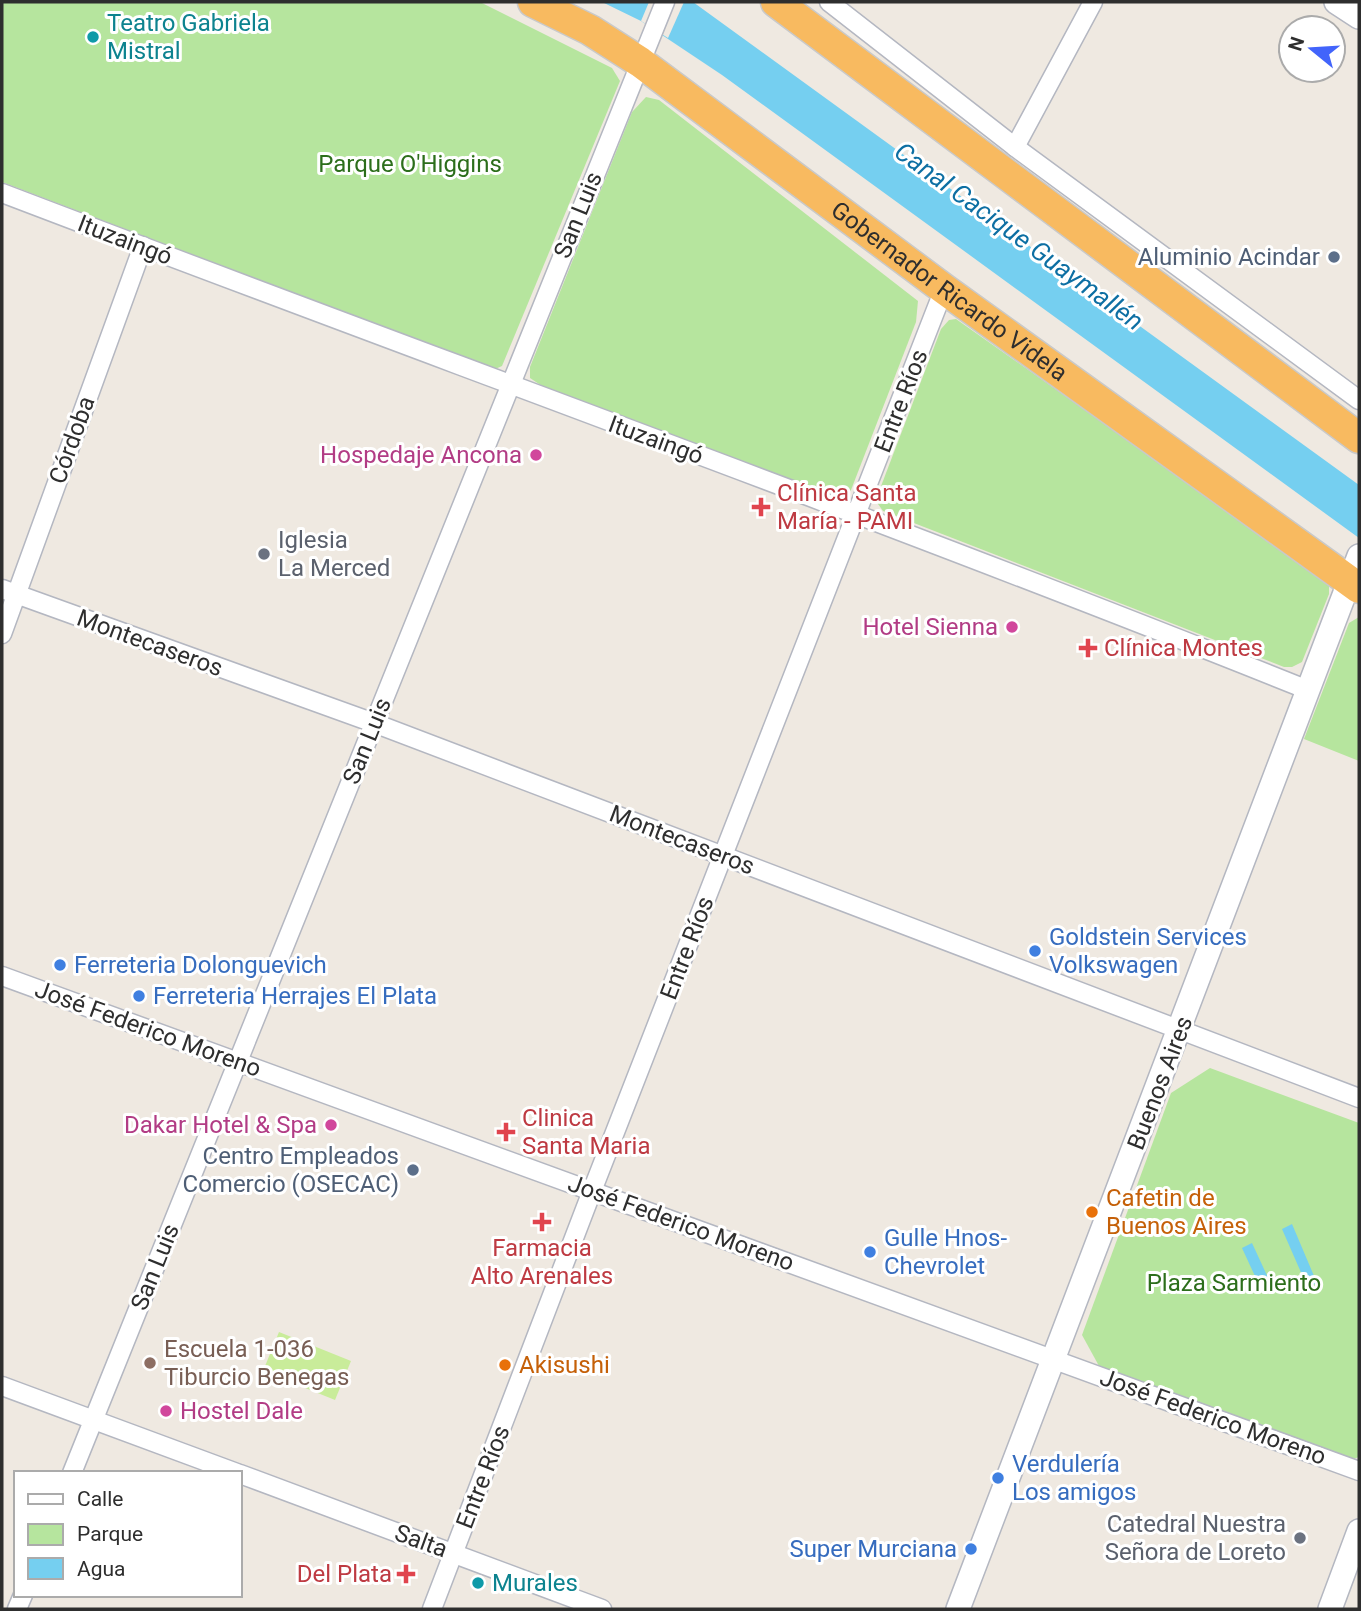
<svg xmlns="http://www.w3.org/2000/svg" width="1361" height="1611" viewBox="0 0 1361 1611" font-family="Roboto,sans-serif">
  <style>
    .green { fill: #b6e59e }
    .pitch { fill: #c9ec9a }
    .water { fill: #75cff0 }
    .pier { fill: #efe9e1 }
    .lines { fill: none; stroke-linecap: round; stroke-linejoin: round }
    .minor-casing { stroke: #b4b7c1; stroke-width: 21 }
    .tertiary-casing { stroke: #b4b7c1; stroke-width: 26 }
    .trunk-casing { stroke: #c9c9c9; stroke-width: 33 }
    .minor { stroke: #fff; stroke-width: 18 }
    .tertiary { stroke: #fff; stroke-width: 23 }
    .trunk { stroke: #f8ba60; stroke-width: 30 }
    .culture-dot { fill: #0f9aa8; stroke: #fff; stroke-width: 2.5 }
    .service-dot { fill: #5c6f8a; stroke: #fff; stroke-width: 2.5 }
    .hotel-dot { fill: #d1479c; stroke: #fff; stroke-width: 2.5 }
    .health-dot { fill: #e0444e; stroke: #fff; stroke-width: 2.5 }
    .worship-dot { fill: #6b7280; stroke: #fff; stroke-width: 2.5 }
    .shop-dot { fill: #3f7fe0; stroke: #fff; stroke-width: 2.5 }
    .food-dot { fill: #e8710a; stroke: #fff; stroke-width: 2.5 }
    .education-dot { fill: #8d6e63; stroke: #fff; stroke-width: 2.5 }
    .labels { text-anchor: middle; stroke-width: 6; stroke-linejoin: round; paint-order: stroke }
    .culture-label { font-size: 24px; fill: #0d838f; stroke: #fff; text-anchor: start }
    .park-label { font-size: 24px; fill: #2c6e1b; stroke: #fff }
    .street-label { font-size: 24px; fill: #2e2e2e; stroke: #fff }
    .service-label { font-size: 24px; fill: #4e5e75; stroke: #fff; text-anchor: end }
    .hotel-label { font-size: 24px; fill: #b23c85; stroke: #fff; text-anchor: end }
    .health-label { font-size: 24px; fill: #be3a42; stroke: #fff; text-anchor: start }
    .worship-label { font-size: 24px; fill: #5b616d; stroke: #fff; text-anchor: start }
    .shop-label { font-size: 24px; fill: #366cbe; stroke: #fff; text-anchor: start }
    .food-label { font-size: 24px; fill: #c56008; stroke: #fff; text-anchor: start }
    .education-label { font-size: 24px; fill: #785e54; stroke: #fff; text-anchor: start }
    .water-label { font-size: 26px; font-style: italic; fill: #0d6fa3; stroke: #fff }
  </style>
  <rect width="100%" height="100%" fill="#efe9e1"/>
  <!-- green -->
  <g class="green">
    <path d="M2,2H480L612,68L620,81L502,366L493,370L2,182Z"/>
    <path d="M646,97L659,100L918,301L916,322L851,490L844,497H834L545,388L530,378V367L632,112Z"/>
    <path d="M956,319L1329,582V594L1302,662L1292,667H1284L883,511L878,504V494L941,329L949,320Z"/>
    <path d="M1359,617V761L1304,739L1349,623Z"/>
    <path d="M1210,1068L1359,1123V1457L1353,1459L1099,1366L1082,1335L1171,1093Z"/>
  </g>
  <!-- pitch -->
  <path class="pitch" d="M279,1332L351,1361L335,1400L263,1371Z"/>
  <!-- water -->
  <g class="water">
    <path d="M602,2H693L1359,485V538L722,75L641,21Z"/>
    <path d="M1292,1224L1317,1283L1299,1291L1294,1281L1303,1277L1282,1229Z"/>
    <path d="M1252,1243L1270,1282L1260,1287L1242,1248Z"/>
  </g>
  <!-- pier -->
  <path class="pier" d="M649,2H684L668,38L641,21Z"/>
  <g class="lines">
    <defs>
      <g id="minor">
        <path d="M829,2L1015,147L1359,400"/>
        <path d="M1015,147L1093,2"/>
        <path d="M2,193C437,359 876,517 1308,690"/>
        <path d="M2,589L374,723L1359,1098"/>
        <path d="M2,634L143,246"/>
        <path d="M2,976L1359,1471"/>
        <path d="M2,1386L237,1473"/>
        <path d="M72,1473L665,2"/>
        <path d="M240,1474L602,1609"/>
        <path d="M17,1609L23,1595"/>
        <path d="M432,1609L592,1191L944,289"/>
      </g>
      <g id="tertiary">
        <path d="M1336,2L1359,17"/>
        <path d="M958,1609L1359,556"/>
        <path d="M1330,1609L1359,1531"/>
      </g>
      <g id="trunk">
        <path id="s1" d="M533,2L590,30L640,62L944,289L1359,588"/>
        <path d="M776,2L1359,438"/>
      </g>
    </defs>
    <!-- minor casing -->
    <use href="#minor" class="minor-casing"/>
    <!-- tertiary casing -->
    <use href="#tertiary" class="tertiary-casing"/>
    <!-- trunk casing -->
    <use href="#trunk" class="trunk-casing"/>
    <!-- minor -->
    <use href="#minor" class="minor"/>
    <!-- tertiary -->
    <use href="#tertiary" class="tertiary"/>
    <!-- trunk -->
    <use href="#trunk" class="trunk"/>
  </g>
  <!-- markers -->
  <g class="culture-dot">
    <circle cx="93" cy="37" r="7"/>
    <circle cx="478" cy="1583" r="7"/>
  </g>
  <g class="service-dot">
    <circle cx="1334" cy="257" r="7"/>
    <circle cx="413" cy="1170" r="7"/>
  </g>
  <g class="hotel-dot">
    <circle cx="536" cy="455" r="7"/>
    <circle cx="1012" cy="627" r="7"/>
    <circle cx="331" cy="1125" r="7"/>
    <circle cx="166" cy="1411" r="7"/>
  </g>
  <g class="health-dot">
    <path d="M757.5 496.5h7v7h7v7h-7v7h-7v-7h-7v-7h7z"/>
    <path d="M1084.5 637.5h7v7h7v7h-7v7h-7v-7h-7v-7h7z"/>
    <path d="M502.5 1121.5h7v7h7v7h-7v7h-7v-7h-7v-7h7z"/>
    <path d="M538.5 1211.5h7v7h7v7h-7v7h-7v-7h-7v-7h7z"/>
    <path d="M402.5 1563.5h7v7h7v7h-7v7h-7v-7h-7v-7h7z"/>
  </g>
  <g class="worship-dot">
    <circle cx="264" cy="554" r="7"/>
    <circle cx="1300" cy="1538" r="7"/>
  </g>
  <g class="shop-dot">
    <circle cx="1035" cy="951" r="7"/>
    <circle cx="60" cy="965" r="7"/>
    <circle cx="139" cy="996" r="7"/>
    <circle cx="870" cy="1252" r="7"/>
    <circle cx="998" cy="1478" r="7"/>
    <circle cx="971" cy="1549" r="7"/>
  </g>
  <g class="food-dot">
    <circle cx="1092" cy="1212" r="7"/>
    <circle cx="505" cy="1365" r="7"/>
  </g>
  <circle class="education-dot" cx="150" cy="1363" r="7"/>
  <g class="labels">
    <!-- culture labels -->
    <g class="culture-label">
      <text x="107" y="31">Teatro Gabriela<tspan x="107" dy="28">Mistral</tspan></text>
      <text x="492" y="1591">Murales</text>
    </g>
    <!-- park labels -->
    <g class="park-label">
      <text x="410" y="172">Parque O'Higgins</text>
      <text x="1234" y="1291">Plaza Sarmiento</text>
    </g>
    <!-- street labels -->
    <g class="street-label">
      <text transform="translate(578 215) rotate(-68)" y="8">San Luis</text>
      <text transform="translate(125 240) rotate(21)" y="8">Ituzaingó</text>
      <text dy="8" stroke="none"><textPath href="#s1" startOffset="508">Gobernador Ricardo Videla</textPath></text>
      <text transform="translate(901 401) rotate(-69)" y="8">Entre Ríos</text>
      <text transform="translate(72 440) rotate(-70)" y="8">Córdoba</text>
      <text transform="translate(656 440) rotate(20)" y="8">Ituzaingó</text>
      <text transform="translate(150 643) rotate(20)" y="8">Montecaseros</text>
      <text transform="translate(367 741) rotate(-68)" y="8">San Luis</text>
      <text transform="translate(682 840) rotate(21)" y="8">Montecaseros</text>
      <text transform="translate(687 948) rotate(-69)" y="8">Entre Ríos</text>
      <text transform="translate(148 1029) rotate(20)" y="8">José Federico Moreno</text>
      <text transform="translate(1160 1083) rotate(-69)" y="8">Buenos Aires</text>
      <text transform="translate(681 1223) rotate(20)" y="8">José Federico Moreno</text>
      <text transform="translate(155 1267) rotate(-68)" y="8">San Luis</text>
      <text transform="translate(1213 1417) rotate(20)" y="8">José Federico Moreno</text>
      <text transform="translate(483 1477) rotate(-69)" y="8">Entre Ríos</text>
      <text transform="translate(421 1541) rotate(20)" y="8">Salta</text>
    </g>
    <!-- service labels -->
    <g class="service-label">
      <text x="1320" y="265">Aluminio Acindar</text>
      <text x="399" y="1164">Centro Empleados<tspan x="399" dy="28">Comercio (OSECAC)</tspan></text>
    </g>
    <!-- hotel labels -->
    <g class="hotel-label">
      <text x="522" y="463">Hospedaje Ancona</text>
      <text x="998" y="635">Hotel Sienna</text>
      <text x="317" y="1133">Dakar Hotel &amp; Spa</text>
      <text x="180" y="1419" text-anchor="start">Hostel Dale</text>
    </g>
    <!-- health labels -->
    <g class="health-label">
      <text x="777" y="501">Clínica Santa<tspan x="777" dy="28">María - PAMI</tspan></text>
      <text x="1104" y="656">Clínica Montes</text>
      <text x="522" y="1126">Clinica<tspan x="522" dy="28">Santa Maria</tspan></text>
      <text x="542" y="1256" text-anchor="middle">Farmacia<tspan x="542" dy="28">Alto Arenales</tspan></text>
      <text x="392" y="1582" text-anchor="end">Del Plata</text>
    </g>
    <!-- worship labels -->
    <g class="worship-label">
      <text x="278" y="548">Iglesia<tspan x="278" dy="28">La Merced</tspan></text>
      <text x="1286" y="1532" text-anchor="end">Catedral Nuestra<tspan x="1286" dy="28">Señora de Loreto</tspan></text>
    </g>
    <!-- shop labels -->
    <g class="shop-label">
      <text x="1049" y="945">Goldstein Services<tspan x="1049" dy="28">Volkswagen</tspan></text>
      <text x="74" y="973">Ferreteria Dolonguevich</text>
      <text x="153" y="1004">Ferreteria Herrajes El Plata</text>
      <text x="884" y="1246">Gulle Hnos-<tspan x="884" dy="28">Chevrolet</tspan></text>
      <text x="1012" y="1472">Verdulería<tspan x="1012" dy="28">Los amigos</tspan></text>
      <text x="957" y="1557" text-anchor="end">Super Murciana</text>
    </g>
    <!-- food labels -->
    <g class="food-label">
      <text x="1106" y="1206">Cafetin de<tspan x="1106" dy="28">Buenos Aires</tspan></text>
      <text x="519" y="1373">Akisushi</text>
    </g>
    <!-- education labels -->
    <g class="education-label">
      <text x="164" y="1357">Escuela 1-036<tspan x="164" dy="28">Tiburcio Benegas</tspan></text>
    </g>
    <!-- water labels -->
    <g class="water-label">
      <text transform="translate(1019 236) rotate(36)" y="9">Canal Cacique Guaymallén</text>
    </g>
  </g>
  <!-- border -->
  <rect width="1361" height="1611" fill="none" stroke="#2e2e2e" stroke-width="7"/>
  <!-- legend -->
  <rect x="14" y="1471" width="228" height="126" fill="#ffffff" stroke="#ababab" stroke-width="2"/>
  <rect x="28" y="1494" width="35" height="10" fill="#ffffff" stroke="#ababab" stroke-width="2"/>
  <text x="77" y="1506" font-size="21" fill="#2e2e2e">Calle</text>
  <rect x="28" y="1524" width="35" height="21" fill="#b6e59e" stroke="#ababab" stroke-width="2"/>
  <text x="77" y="1541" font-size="21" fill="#2e2e2e">Parque</text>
  <rect x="28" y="1558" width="35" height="21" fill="#75cff0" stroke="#ababab" stroke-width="2"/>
  <text x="77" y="1576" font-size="21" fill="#2e2e2e">Agua</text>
  <!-- north arrow -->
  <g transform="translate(1312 49) rotate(288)"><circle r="33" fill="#ffffff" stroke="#ababab" stroke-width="2"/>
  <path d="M0-5L12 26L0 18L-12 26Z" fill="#4264fb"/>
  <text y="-10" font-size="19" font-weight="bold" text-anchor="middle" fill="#2e2e2e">N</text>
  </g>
</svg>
